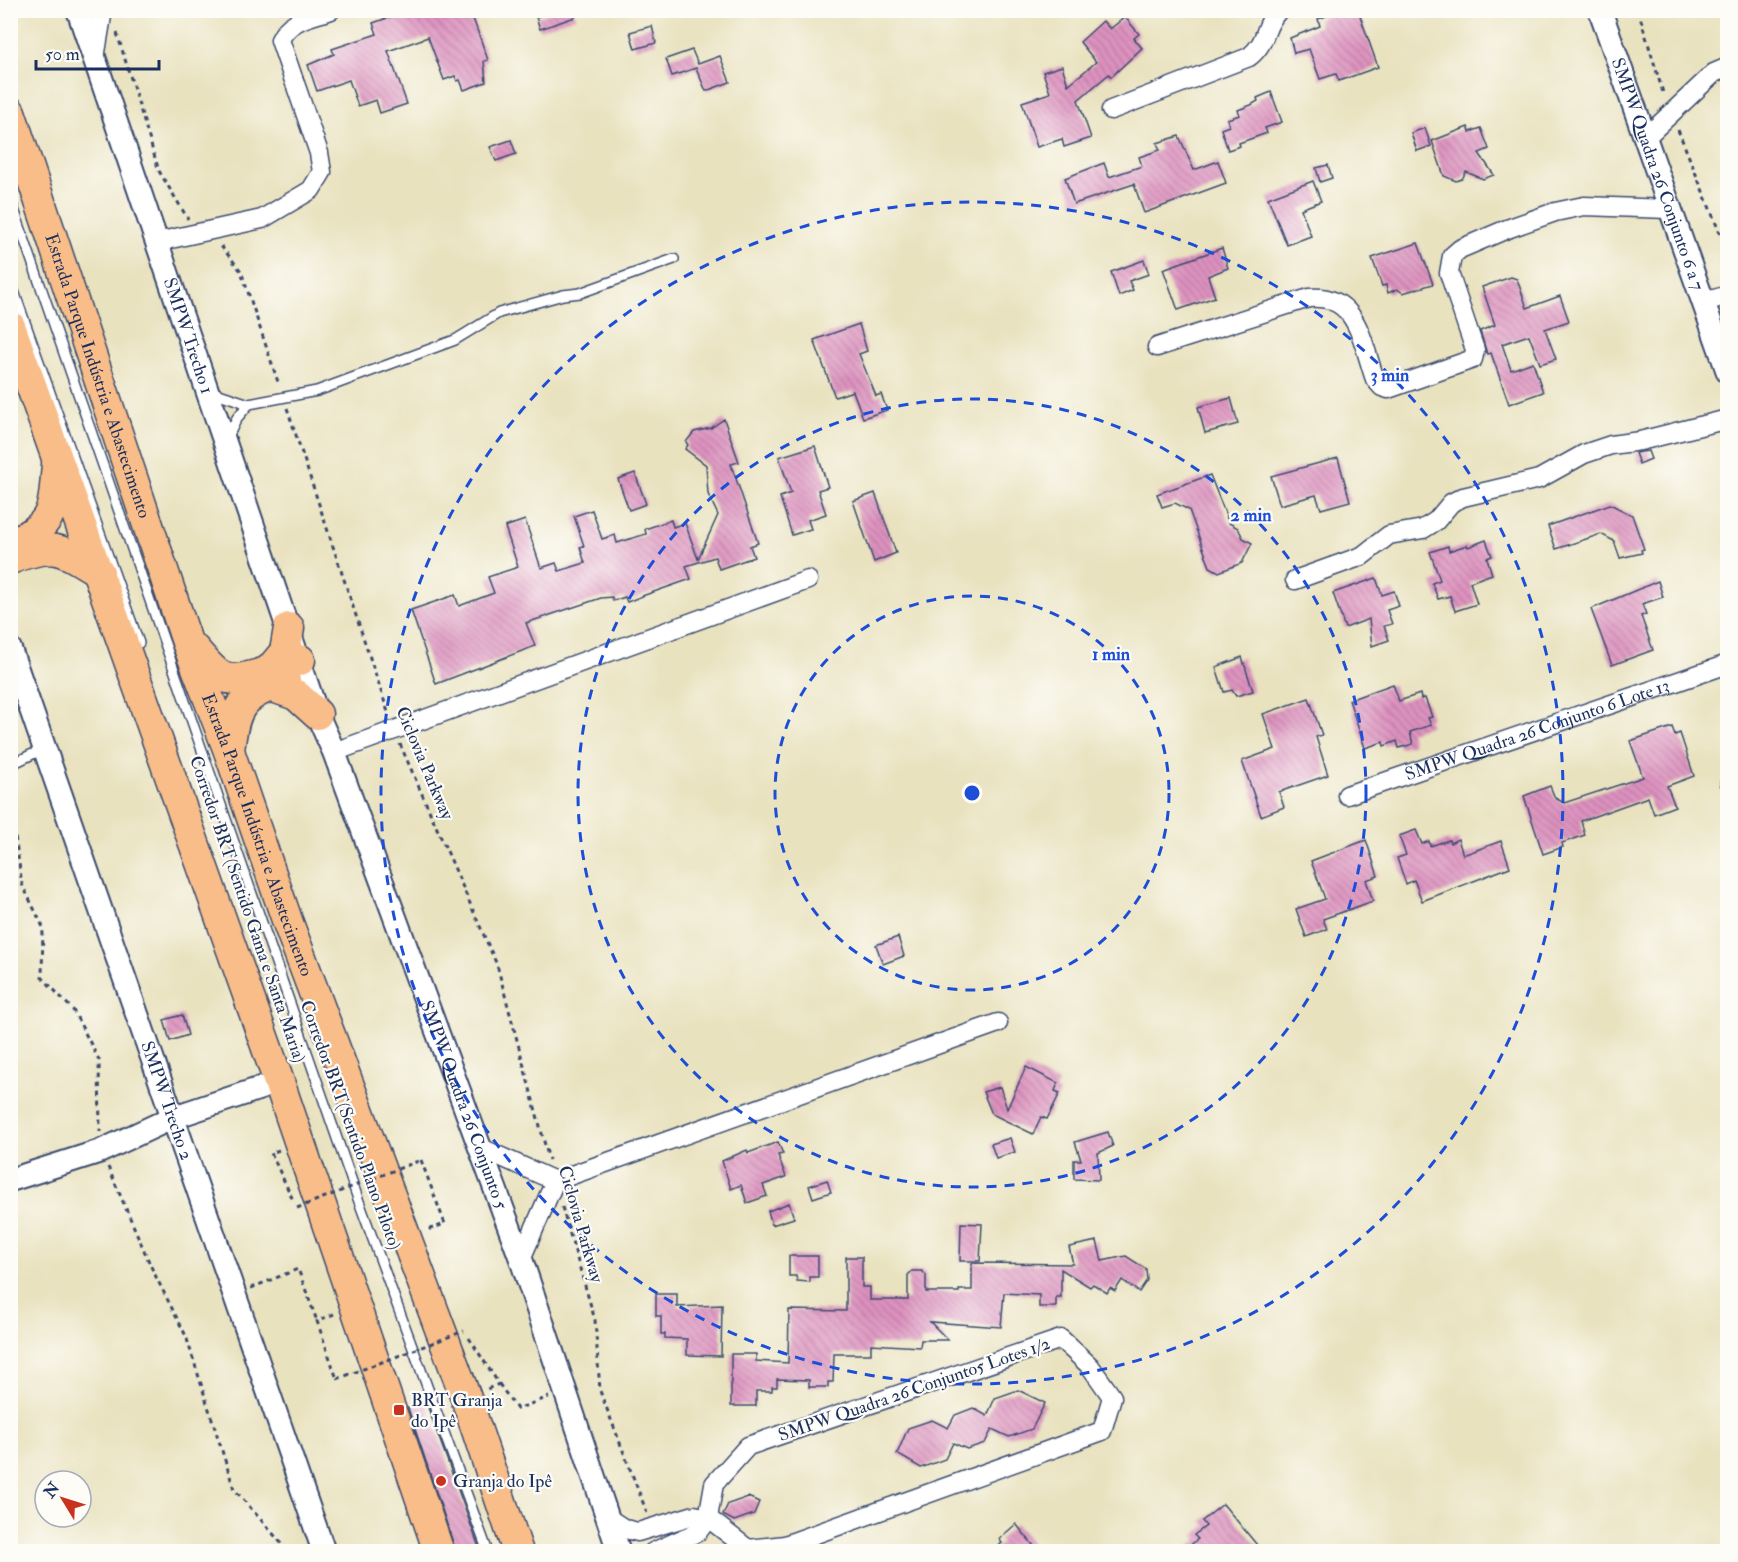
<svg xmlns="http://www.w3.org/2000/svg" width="1738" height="1562" viewBox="0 0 1738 1562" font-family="'IM FELL Double Pica',serif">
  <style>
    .building { fill: url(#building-back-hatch) }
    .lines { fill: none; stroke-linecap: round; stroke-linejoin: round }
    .service-casing { stroke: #3a4a6d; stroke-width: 12 }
    .minor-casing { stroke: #3a4a6d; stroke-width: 21 }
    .tertiary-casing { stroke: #3a4a6d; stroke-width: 26 }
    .trunk-casing { stroke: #3a4a6d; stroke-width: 33 }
    .path { stroke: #3a4a6d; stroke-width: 3; stroke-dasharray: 4.5 4.5; stroke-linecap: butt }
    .service { stroke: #fff; stroke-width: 9 }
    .minor { stroke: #fff; stroke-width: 18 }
    .tertiary { stroke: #fff; stroke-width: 22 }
    .trunk { stroke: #f8bd89; stroke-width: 30 }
    .path-bridge { stroke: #3a4a6d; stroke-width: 3; stroke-dasharray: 4.5 4.5; stroke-linecap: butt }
    .ring { fill: none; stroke: #1d4ed8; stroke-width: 3; stroke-dasharray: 10 8 }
    .poi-dot { fill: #c8321e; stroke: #fdfcf7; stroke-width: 2 }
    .labels { text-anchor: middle; stroke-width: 4.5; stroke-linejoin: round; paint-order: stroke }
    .street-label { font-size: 18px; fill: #1b2f5e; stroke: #fdfcf7 }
    .poi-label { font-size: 18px; fill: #1b2f5e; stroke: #fdfcf7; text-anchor: start }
    .centre { fill: #1d4ed8; stroke: #fdfcf7; stroke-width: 3 }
    .ring-label { font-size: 18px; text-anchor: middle; font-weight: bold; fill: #1d4ed8; stroke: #fdfcf7; stroke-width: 4.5; stroke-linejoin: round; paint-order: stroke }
  </style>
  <defs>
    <pattern id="building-back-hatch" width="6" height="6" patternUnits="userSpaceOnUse" patternTransform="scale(1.5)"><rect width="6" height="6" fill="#de92bf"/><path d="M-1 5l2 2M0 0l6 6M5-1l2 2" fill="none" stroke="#b3789e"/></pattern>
  </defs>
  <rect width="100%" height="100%" fill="#fdfcf7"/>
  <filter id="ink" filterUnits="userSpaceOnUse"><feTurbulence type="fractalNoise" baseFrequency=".0167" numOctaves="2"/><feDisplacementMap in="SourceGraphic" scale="12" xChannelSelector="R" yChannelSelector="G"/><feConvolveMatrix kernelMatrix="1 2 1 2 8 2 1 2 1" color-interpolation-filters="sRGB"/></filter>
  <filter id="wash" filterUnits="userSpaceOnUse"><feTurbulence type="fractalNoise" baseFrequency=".008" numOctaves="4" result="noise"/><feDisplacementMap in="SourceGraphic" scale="24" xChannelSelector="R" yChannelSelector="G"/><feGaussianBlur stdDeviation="1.35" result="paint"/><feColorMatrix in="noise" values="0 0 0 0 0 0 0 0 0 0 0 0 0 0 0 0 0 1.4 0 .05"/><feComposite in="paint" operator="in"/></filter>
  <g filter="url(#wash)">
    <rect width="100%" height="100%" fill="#e9e2bf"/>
    <g id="blocks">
      <!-- building -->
      <g class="building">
        <path d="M410,10H470L488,60L484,61L486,82L464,90L460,80L457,81L455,76L444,80L428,37L388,51L407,104L380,113L376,100L358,106L349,80L317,91L308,65L334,54L332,49L377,34L373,23Z"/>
        <path d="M558,10H573L575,17L540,29L536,17Z"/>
        <path d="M1342,10H1358L1378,67L1339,81L1336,74L1320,79L1309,49L1294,53L1290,38L1320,26L1318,19Z"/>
        <path d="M1125,17L1139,34L1134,38L1142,48L1111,77L1109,74L1078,100L1091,138L1064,147L1062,139L1037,147L1022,102L1050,93L1043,72L1062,66L1068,85L1096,62L1080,42L1103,21L1110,29Z"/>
        <path d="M652,26L656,43L635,49L630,32Z"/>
        <path d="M692,50L698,64L720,56L730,82L706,91L696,68L672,76L666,59Z"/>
        <path d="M1271,92L1282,122L1265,128L1267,133L1239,143L1240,146L1228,150L1221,129L1229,126L1227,119L1240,115L1238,110L1251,105L1258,101L1257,98Z"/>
        <path d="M1468,127L1470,132L1481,128L1489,149L1479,153L1494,175L1483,179L1466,172L1462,179L1456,181L1444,176L1432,141Z"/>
        <path d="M1425,128L1431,146L1417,151L1411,133Z"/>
        <path d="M1179,136L1194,170L1218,161L1226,183L1144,213L1134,184L1074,204L1065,178L1104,163L1109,177L1142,166L1139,157L1160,150L1157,143Z"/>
        <path d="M511,140L516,154L496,161L490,147Z"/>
        <path d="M1328,165L1332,178L1320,182L1316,168Z"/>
        <path d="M1313,181L1321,201L1301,209L1311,236L1287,245L1268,198Z"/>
        <path d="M1418,243L1433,284L1403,293L1397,289L1388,293L1386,285L1382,286L1372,258Z"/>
        <path d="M1222,248L1228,268L1208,276L1215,297L1178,310L1163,269Z"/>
        <path d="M1144,260L1149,274L1129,281L1133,290L1119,296L1111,272Z"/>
        <path d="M1511,277L1517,279L1527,308L1560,296L1569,321L1545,329L1556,359L1540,364L1529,335L1502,344L1511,370L1533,362L1543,392L1509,404L1491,353L1487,354L1480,331L1495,325L1482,287Z"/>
        <path d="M859,324L867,351L859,354L876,396L881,394L887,410L863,418L853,391L835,397L814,340Z"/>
        <path d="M1231,398L1238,424L1205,433L1198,407Z"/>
        <path d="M724,419L739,462L731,464L758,543L750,546L754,557L719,569L715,557L686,566L691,579L645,595L627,602L625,597L613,601L612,597L601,598L526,623L535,646L436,684L411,610L455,595L459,606L494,593L488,577L518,567L505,527L525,520L541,568L556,563L559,571L585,563L580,547L584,546L574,516L592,510L602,539L615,535L617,543L646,534L645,529L671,520L673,527L685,523L698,559L718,515L708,494L706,465L685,449L688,445L686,442L694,432L711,428Z"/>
        <path d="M815,446L828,487L818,490L826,514L808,520L811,529L792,535L780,497L791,493L779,457Z"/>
        <path d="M1648,451L1651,459L1639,464L1635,453Z"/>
        <path d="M1338,458L1350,501L1321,509L1316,495L1280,505L1271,476Z"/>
        <path d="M635,473L646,504L629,510L618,479Z"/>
        <path d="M1210,475L1229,523L1238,528L1243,538L1252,543L1242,563L1219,572L1210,567L1189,510L1175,503L1162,507L1157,494Z"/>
        <path d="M875,493L896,553L874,562L853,501Z"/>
        <path d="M1610,504L1632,515L1644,549L1641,550L1642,553L1620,558L1614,541L1601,534L1556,549L1548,526Z"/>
        <path d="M1486,540L1492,556L1487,558L1492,574L1470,582L1477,604L1455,611L1450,596L1438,599L1432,583L1440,580L1430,552L1448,546L1449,551L1467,545L1468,547Z"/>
        <path d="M1376,578L1382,595L1394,591L1399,606L1387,610L1392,624L1384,626L1389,640L1372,646L1369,619L1345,628L1333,593Z"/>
        <path d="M1658,581L1663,597L1642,604L1646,614L1641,616L1653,650L1612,665L1591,609Z"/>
        <path d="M1242,657L1253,691L1236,696L1232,690L1224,692L1216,667Z"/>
        <path d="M1393,684L1399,701L1420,694L1421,699L1425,698L1432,717L1428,718L1431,725L1410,732L1413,744L1399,748L1397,741L1384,746L1383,742L1365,748L1349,700Z"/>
        <path d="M1309,698L1322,735L1316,737L1328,775L1279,792L1284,807L1261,816L1242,761L1275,749L1263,714Z"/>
        <path d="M1672,727L1675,735L1680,733L1694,776L1667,786L1675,806L1654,814L1648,797L1581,821L1585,835L1562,843L1563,847L1543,854L1524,796L1550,786L1555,798L1564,803L1643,777L1630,741Z"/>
        <path d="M1416,830L1422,844L1429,841L1430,846L1449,840L1450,843L1458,839L1463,855L1501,841L1510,867L1422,901L1414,880L1406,884L1397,858L1406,855L1399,836Z"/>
        <path d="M1366,840L1378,876L1366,880L1373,901L1323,919L1327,929L1306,937L1296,909L1325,899L1311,861Z"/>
        <path d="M898,937L904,956L883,964L876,945Z"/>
        <path d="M182,1015L188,1035L170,1041L164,1020Z"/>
        <path d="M1026,1067L1058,1083L1055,1091L1060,1093L1047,1119L1041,1117L1033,1134L992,1114L983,1092L1000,1087L1007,1109Z"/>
        <path d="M1108,1132L1113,1146L1098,1153L1099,1180L1074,1179V1160H1081L1075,1142Z"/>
        <path d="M1010,1138L1015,1152L996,1158L991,1144Z"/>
        <path d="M778,1142L783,1154L778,1155L786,1177L763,1185L767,1196L747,1203L741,1185L731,1189L722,1161L747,1150L748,1153Z"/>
        <path d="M827,1180L831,1192L813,1198L809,1186Z"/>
        <path d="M789,1203L794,1218L772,1225L768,1211Z"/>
        <path d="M961,1223L982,1224L980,1261H960Z"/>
        <path d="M1097,1241L1102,1261L1126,1256L1146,1269L1147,1280L1139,1292L1122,1280L1115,1291L1110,1288L1107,1293L1093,1284L1090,1287L1061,1269V1297H1056V1307H1039V1295L1004,1293L1001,1327L930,1322L948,1340H921L920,1347L871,1344V1354H834L833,1382H828V1387H809V1380L777,1379V1387H772V1391H756V1406H731V1354H756V1361L788,1363L789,1310L846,1311V1257H862V1287H870V1300H908V1275L912,1271H922L926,1275V1292H959V1290H972V1263L1073,1264L1069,1247Z"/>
        <path d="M789,1256H818V1277H810V1282L797,1281L796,1276H789Z"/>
        <path d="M656,1294H677V1307L722,1305L721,1356L687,1355V1339L665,1338V1334H661V1316H656Z"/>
        <path d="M1018,1390L1045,1403L1032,1429L1009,1437L992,1429L985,1443L967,1449L953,1443L945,1459L921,1468L897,1454L908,1428L932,1420L948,1428L955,1415L973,1408L987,1416L995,1398Z"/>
        <path d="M426,1402L480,1550L481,1551H456L408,1408Z"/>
        <path d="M748,1497L759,1502L754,1514L734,1521L723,1515L728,1504Z"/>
        <path d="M1223,1504L1262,1551H1183L1198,1539L1194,1535L1206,1526L1202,1521Z"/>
        <path d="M1016,1524L1038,1551H992L1002,1543L999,1539Z"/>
      </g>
    </g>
  </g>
  <g filter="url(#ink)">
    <use href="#blocks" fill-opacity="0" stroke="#3a4a6d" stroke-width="1.5"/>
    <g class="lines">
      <defs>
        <g id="service">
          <path d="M10,198L357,1196L488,1552"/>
          <path d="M10,280L139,643"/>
          <path d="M210,391L249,404L317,391L455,340L499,313L563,295L580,293L674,259"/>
          <path d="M227,439L237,418L249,404"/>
          <path d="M10,765L45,748"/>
          <path d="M1725,783H1728"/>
        </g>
        <g id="minor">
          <path d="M95,58L103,10"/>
          <path d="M1111,110L1249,57C1269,41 1262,27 1279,10"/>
          <path d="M1644,139L1714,73L1728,67"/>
          <path d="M157,242L262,219L311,190L322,172L319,153L280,40C289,19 311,17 331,10"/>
          <path d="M1704,302L1728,295"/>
          <path d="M1157,347L1309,298C1358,293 1362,343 1375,379L1382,387L1388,389L1473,359L1475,350L1449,273L1452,256L1460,249L1507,229L1555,212L1584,206L1668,209"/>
          <path d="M1295,580L1362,556L1389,535L1423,529L1436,521L1451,503L1463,497L1539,479L1584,454L1611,445L1640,441L1728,419"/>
          <path d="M334,752L808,580"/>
          <path id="s1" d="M1347,795L1728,664"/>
          <path d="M479,1147L555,1181L998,1023"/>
          <path d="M521,1259L555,1181"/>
          <path d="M608,1518L625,1529L638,1532L694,1515L708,1518L748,1549L785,1545L1102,1431L1112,1397L1090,1366L1061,1339L748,1446L714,1484L708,1518L698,1532L653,1552"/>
        </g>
        <g id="tertiary">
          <path id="s2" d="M78,10L317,714L334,752L521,1259L619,1552"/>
          <path id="s3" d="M1600,10L1728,372"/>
          <path id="s4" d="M10,649L324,1552"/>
          <path d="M10,1180L101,1151L174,1117L279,1082"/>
        </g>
        <g id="trunk">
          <path id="s5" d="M10,112L187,642L229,751L288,923L466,1398L518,1552"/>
          <path d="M10,326L279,1082L439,1552"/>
          <path d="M10,544C56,525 53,509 57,464"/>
          <path d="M10,559C55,542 60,548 99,572"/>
          <path d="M194,649C202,658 211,670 221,676C239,686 281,666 300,660"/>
          <path d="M269,671L285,652L289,628"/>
          <path d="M270,686L296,695L317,714"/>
          <path d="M229,751C234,707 240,695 285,681"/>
        </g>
      </defs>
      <!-- service casing -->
      <use href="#service" class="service-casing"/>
      <!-- minor casing -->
      <use href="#minor" class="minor-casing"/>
      <!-- tertiary casing -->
      <use href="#tertiary" class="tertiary-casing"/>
      <!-- trunk casing -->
      <use href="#trunk" class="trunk-casing"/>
      <!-- path -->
      <g class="path">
        <path d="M1638,10L1664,96"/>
        <path d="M117,33L159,171L188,219"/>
        <path d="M1678,130L1728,253"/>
        <path d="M221,246L241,271L279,385"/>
        <path d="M287,408L389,715"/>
        <path d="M400,744L497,965L549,1160"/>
        <path d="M10,802L22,884L43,927L42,977L73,1010L99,1060L100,1132"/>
        <path d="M279,1150L271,1153L293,1200"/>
        <path d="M421,1160L445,1224L427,1230"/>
        <path d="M108,1167L153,1271L186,1336L234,1489L289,1552"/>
        <path d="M562,1207L595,1320L600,1391L647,1513"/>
        <path d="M251,1288L298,1269L317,1321"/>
        <path d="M334,1314L317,1321L337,1379"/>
        <path d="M469,1338L499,1384L487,1389"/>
        <path d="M499,1384L517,1409L549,1397"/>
      </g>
      <!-- service -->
      <use href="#service" class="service"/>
      <!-- minor -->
      <use href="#minor" class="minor"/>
      <!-- tertiary -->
      <use href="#tertiary" class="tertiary"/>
      <!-- trunk -->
      <use href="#trunk" class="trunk"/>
      <!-- path-bridge -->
      <g class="path-bridge">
        <path d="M297,1208L421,1160"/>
        <path d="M337,1379L464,1331"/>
      </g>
    </g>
  </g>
  <!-- distance rings -->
  <g class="ring">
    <circle cx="972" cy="793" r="197"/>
    <circle cx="972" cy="793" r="394"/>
    <circle cx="972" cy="793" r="591"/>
  </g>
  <!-- markers -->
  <g class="poi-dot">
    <rect x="393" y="1404" width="12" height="12" rx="3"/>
    <circle cx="441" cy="1481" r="6"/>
  </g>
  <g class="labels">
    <!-- street labels -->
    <g class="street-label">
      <text dy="6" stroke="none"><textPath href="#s3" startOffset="174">SMPW Quadra 26 Conjunto 6 a 7</textPath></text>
      <text dy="6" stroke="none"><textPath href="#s2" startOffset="344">SMPW Trecho 1</textPath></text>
      <text dy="6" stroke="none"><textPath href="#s5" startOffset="278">Estrada Parque Indústria e Abastecimento</textPath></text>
      <text dy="6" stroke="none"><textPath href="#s1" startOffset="201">SMPW Quadra 26 Conjunto 6 Lote 13</textPath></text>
      <text transform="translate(425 763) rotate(67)" y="6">Ciclovia Parkway</text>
      <text dy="6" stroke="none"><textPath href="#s5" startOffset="764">Estrada Parque Indústria e Abastecimento</textPath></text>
      <text transform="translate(248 909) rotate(71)" y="6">Corredor BRT(Sentido Gama e Santa Maria)</text>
      <text dy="6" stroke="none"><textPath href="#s4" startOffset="478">SMPW Trecho 2</textPath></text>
      <text dy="6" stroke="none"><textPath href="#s2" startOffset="1161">SMPW Quadra 26 Conjunto 5</textPath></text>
      <text transform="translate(351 1125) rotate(70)" y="6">Corredor BRT(Sentido Plano Piloto)</text>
      <text transform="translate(581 1224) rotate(74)" y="6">Ciclovia Parkway</text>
      <text transform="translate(914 1389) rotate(-19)" y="6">SMPW Quadra 26 Conjunto5 Lotes 1/2</text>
    </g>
    <!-- poi labels -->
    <g class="poi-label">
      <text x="411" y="1406">BRT Granja<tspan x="411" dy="21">do Ipê</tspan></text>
      <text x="453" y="1487">Granja do Ipê</text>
    </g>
  </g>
  <circle cx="972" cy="793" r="9" class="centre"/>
  <g class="ring-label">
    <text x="1390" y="381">3 min</text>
    <text x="1251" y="521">2 min</text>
    <text x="1111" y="660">1 min</text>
  </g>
  <!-- margin -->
  <rect width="1738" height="1562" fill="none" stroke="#fdfcf7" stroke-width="36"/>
  <!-- north arrow -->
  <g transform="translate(63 1499) rotate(308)"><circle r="28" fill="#fdfcf7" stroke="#a3aaba" stroke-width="1.5"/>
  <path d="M0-4.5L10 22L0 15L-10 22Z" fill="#c8321e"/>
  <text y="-9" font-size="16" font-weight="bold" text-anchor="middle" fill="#1b2f5e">N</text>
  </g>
  <!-- scale -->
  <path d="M36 60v9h123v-9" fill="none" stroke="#1b2f5e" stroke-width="3"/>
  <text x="45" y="60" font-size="18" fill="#1b2f5e" stroke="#fdfcf7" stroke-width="4.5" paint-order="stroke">50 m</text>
</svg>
